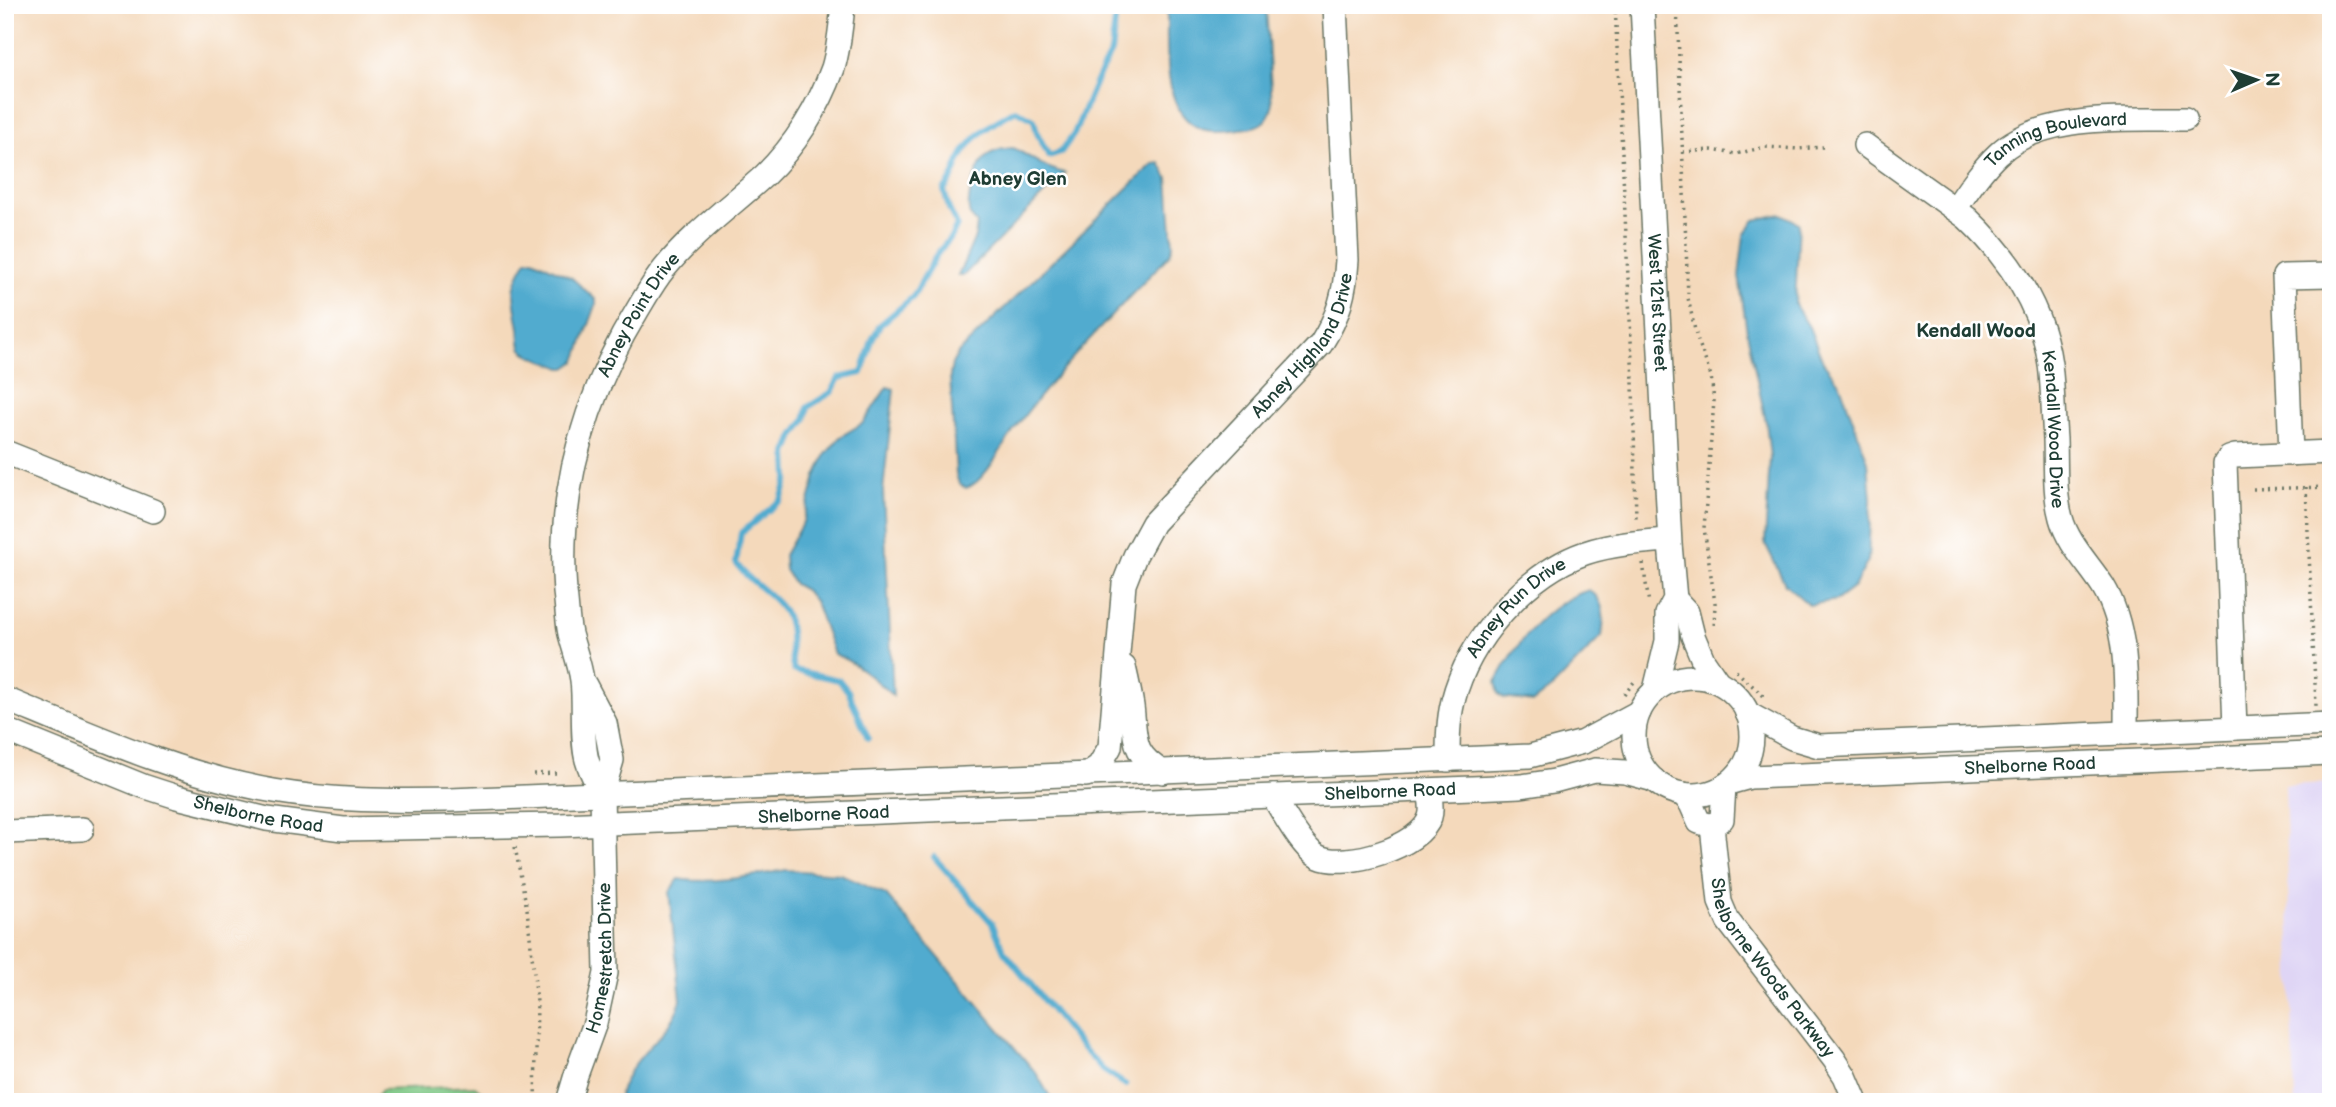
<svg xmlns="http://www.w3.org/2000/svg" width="2336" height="1107" viewBox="0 0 2336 1107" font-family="'Balsamiq Sans',sans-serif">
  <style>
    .built { fill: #dfd5f5 }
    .green { fill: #7ec885; stroke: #4e825c; stroke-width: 2 }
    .water { fill: #51abcf; stroke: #387482; stroke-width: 2 }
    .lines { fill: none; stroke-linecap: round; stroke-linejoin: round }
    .stream { stroke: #51abcf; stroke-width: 6 }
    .minor-casing { stroke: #6a7463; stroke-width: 26 }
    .path { stroke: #6a7463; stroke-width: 3.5; stroke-dasharray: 2 5; stroke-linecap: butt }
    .minor { stroke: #fff; stroke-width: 23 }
    .labels { text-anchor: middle; stroke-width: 5; stroke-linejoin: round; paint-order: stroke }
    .street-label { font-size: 18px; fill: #1f3d34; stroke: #fff }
    .neighbourhood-label { font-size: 19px; font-weight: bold; fill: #1f3d34; stroke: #fff }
  </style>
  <rect width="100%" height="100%" fill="#fff"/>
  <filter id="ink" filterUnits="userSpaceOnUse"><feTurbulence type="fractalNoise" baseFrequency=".0143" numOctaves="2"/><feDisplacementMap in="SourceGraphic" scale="14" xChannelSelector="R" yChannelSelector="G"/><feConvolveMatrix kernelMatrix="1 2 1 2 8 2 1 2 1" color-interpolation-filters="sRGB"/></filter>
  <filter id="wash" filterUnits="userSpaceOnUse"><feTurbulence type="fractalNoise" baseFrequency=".00686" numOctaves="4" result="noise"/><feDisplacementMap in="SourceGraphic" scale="28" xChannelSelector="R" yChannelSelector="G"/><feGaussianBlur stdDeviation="1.57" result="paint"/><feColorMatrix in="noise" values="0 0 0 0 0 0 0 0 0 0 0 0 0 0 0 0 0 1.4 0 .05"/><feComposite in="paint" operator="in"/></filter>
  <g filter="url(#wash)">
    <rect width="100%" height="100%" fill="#f4d9bb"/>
    <!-- built -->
    <path class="built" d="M2331,783V1102H2295L2285,785Z"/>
    <!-- green -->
    <path class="green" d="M475,1086L482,1092V1102H376V1097L382,1090Z"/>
    <!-- water -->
    <g class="water">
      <path d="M1167,5H1266L1272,107C1268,124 1256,128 1240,129C1228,131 1214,133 1202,129C1159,114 1168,41 1167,5Z"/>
      <path d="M1013,148C1032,157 1044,169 1065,173L963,276H958L975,237L977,224C975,221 972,219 970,215C965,202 976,166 987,156C994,150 1004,149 1013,148Z"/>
      <path d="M1160,163L1168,178L1173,245L1170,254C1117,311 1059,367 1013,431C1003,446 983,484 966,488L959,484L956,474L950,376L952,364L958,353L1153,164Z"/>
      <path d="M1781,214L1799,223L1795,305L1809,327L1823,362L1840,384L1868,462L1871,499L1868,561L1854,587L1837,600L1809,605L1785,584L1765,543L1770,457L1766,422L1747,332L1739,276L1744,235L1755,220Z"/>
      <path d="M533,259L572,278L596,300V305L576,361L566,368H562C553,364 526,355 522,349C519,344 520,334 519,328C514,297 508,290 527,260Z"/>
      <path d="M887,387L894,389L883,491L893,696C874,679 857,663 834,654L815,602L805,590L794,584L785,570L784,555L803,522L816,476L826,454L840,437L863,423Z"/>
      <path d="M1589,590C1605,600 1605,619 1602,636L1554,686L1533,702L1504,698L1499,694L1496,682C1517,643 1545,604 1589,590Z"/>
      <path d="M786,870L840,874L886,895L1036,1073L1053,1102H618C625,1057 669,1040 681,1000L669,892L679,879C709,885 756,875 786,870Z"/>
    </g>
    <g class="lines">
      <!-- stream -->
      <g class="stream">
        <path d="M868,738L848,691L839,680L794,670C787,651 795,628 783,610C770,591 748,582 736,563L741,533L781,500L788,478L787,453L794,436L805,420L808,407L832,392L839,378L862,373L872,340L880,325L913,297L937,254L952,236L957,225L949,209L944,190C953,181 954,172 959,161C971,136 992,123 1016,110L1034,120L1037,133L1049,156L1061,152L1074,134L1097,79L1111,52L1117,5"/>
        <path d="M934,857L992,923L1004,951L1078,1043L1103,1070L1126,1085"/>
      </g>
    </g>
  </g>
  <g filter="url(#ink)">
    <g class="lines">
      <defs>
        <g id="minor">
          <path id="s1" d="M1642,5L1670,544L1675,599L1667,614V641L1655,690"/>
          <path id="s2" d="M1865,145L1967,218C2009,258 2042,306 2050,364C2053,388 2053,414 2055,439C2056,465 2054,493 2061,518C2068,544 2089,564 2103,586C2129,629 2126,685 2126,733"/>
          <path id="s3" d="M1955,209C1968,190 1981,170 1998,154C2042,112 2127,120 2185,119"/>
          <path d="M5,452L153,511"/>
          <path d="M2291,454L2284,276L2331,275"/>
          <path d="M1675,599L1687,612L1693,636L1703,660L1718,682"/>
          <path d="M1124,667C1127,680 1130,693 1132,706C1136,738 1131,754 1163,772"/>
          <circle cx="1693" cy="736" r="59"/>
          <path d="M5,699C92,735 180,775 274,791C332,801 391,801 450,800L1530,756L1583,742L1639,712"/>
          <path d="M1747,713L1792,738L1819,746L2331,724"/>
          <path d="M2235,728L2225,463L2229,458L2235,456L2331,452"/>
          <path id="s4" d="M5,730L143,786L177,797L267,819L343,829L560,825L1521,786L1554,781L1595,770L1625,772L1654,780"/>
          <path id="s5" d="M1448,760C1448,740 1448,721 1453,701C1468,641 1525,574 1585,553C1612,544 1641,542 1669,540"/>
          <path id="s6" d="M1086,775L1099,766L1110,747L1124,584L1135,556L1153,523L1321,344C1339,315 1345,294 1347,260L1335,5"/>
          <path id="s7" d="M1732,782L1750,777L2331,753"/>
          <path id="s8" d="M602,794C597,783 590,771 587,760C581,739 585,704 582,680C580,665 574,649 570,634C567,620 567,606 565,592C557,489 585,396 638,309C646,296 654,281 664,269C693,233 731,206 765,175C795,146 819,107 833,68C839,48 841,26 843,5"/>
          <path d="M1683,794L1691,804L1699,822L1712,826"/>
          <path d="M1273,796C1282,811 1303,850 1319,857C1346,869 1421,847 1430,817C1433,808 1430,798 1429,790"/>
          <path id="s9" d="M1712,826L1720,902L1728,921L1834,1059L1845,1076L1856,1102"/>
          <path d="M1712,826L1722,819L1724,786"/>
          <path d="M5,832L82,829"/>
          <path id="s10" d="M568,1102L576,1075L595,1023L606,973L602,794L612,760L605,723L585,685"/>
        </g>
      </defs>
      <!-- minor casing -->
      <use href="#minor" class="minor-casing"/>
      <!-- path -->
      <g class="path">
        <path d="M1615,5L1633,382L1636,521"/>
        <path d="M1677,5L1688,298L1696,335L1711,376L1714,401L1704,528L1715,603L1714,628"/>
        <path d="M1683,152L1711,150L1736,154L1765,147L1798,149L1823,147"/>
        <path d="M2306,487L2316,706"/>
        <path d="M2253,489L2331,487"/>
        <path d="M1643,563L1649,604"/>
        <path d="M1736,671L1767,699"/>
        <path d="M1624,695L1634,682"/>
        <path d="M533,774L556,773"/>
        <path d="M515,847L527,909L537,1002L535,1102"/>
      </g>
      <!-- minor -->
      <use href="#minor" class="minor"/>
    </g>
  </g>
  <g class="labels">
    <!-- street labels -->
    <g class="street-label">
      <text dy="6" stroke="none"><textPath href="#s3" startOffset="131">Tanning Boulevard</textPath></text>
      <text dy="6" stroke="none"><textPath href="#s1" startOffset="298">West 121st Street</textPath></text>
      <text dy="6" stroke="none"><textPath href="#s8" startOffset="500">Abney Point Drive</textPath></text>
      <text dy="6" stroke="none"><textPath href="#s6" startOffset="504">Abney Highland Drive</textPath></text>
      <text dy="6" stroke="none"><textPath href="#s2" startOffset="362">Kendall Wood Drive</textPath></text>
      <text dy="6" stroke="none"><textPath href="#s5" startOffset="175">Abney Run Drive</textPath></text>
      <text dy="6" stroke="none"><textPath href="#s7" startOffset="299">Shelborne Road</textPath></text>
      <text dy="6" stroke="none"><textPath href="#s4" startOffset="1402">Shelborne Road</textPath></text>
      <text dy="6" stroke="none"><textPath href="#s4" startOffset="268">Shelborne Road</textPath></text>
      <text dy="6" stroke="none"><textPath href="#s4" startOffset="835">Shelborne Road</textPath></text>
      <text dy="6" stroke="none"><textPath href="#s10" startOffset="149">Homestretch Drive</textPath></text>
      <text dy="6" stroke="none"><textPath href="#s9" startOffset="159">Shelborne Woods Parkway</textPath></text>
    </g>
    <!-- neighbourhood labels -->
    <g class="neighbourhood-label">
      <text x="1018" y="185">Abney Glen</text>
      <text x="1976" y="337">Kendall Wood</text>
    </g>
  </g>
  <!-- margin -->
  <rect width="2336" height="1107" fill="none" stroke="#fff" stroke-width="28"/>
  <!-- north arrow -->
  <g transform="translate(2256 80) rotate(88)" stroke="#ffffff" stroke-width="5" paint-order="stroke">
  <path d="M0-5L12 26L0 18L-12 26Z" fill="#1f3d34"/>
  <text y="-10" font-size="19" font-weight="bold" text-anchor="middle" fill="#1f3d34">N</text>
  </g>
</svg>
